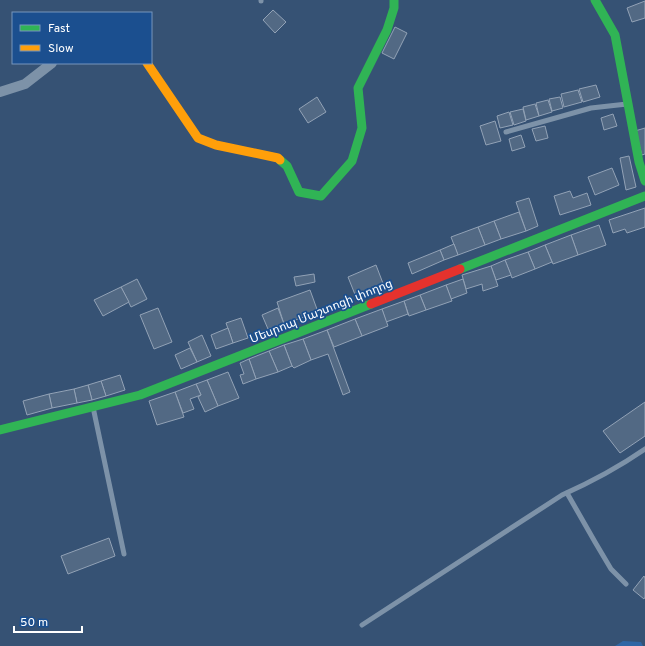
<svg xmlns="http://www.w3.org/2000/svg" width="645" height="646" viewBox="0 0 645 646" font-family="Overpass,'Noto Sans Armenian',sans-serif">
  <style>
    .green { fill: #2f66a5 }
    .building { fill: #526984; stroke: #92a2b6 }
    .lines { fill: none; stroke-linecap: round; stroke-linejoin: round }
    .lane { stroke: #7d92a8; stroke-width: 5 }
    .street { stroke: #7d92a8; stroke-width: 10 }
    .fast { stroke: #30b455; stroke-width: 9 }
    .slow { stroke: #ff9f0a; stroke-width: 9 }
    .jam { stroke: #e5322d; stroke-width: 9 }
    .labels { text-anchor: middle; stroke-width: 3.5; stroke-linejoin: round; paint-order: stroke }
    .street-label { font-size: 12px; fill: #fff; stroke: #1b4f8f }
  </style>
  <rect width="100%" height="100%" fill="#365274"/>
  <!-- green -->
  <path class="green" d="M623,641L641,642L643,646H615Z"/>
  <!-- building -->
  <g class="building">
    <path d="M645,1V18L632,22L627,8Z"/>
    <path d="M273,10L286,22L275,33L263,20Z"/>
    <path d="M395,27L407,33L394,59L382,53Z"/>
    <path d="M596,85L600,97L583,102L579,89Z"/>
    <path d="M578,90L582,102L564,107L561,94Z"/>
    <path d="M317,97L326,112L308,123L299,109Z"/>
    <path d="M560,97L563,108L552,111L549,99Z"/>
    <path d="M548,100L552,112L539,116L536,103Z"/>
    <path d="M535,104L539,116L526,120L523,107Z"/>
    <path d="M523,109L526,121L514,125L510,112Z"/>
    <path d="M509,112L513,125L500,128L497,116Z"/>
    <path d="M613,114L617,126L604,130L601,118Z"/>
    <path d="M495,121L501,141L486,145L480,126Z"/>
    <path d="M545,126L548,138L536,141L532,129Z"/>
    <path d="M645,128V154L642,155L635,131Z"/>
    <path d="M521,135L525,147L512,151L509,139Z"/>
    <path d="M629,156L636,187L626,190L620,158Z"/>
    <path d="M612,168L619,185L595,195L588,177Z"/>
    <path d="M570,191L573,198L587,193L591,205L560,215L554,196Z"/>
    <path d="M529,198L538,226L526,231L516,202Z"/>
    <path d="M645,208V227L627,233L625,229L613,233L609,220Z"/>
    <path d="M519,212L526,231L501,239L494,221Z"/>
    <path d="M494,221L501,239L485,245L478,227Z"/>
    <path d="M599,225L606,245L578,255L571,235Z"/>
    <path d="M478,227L485,245L458,255L451,237Z"/>
    <path d="M571,235L578,255L553,264L545,245Z"/>
    <path d="M454,244L458,255L444,260L440,250Z"/>
    <path d="M545,245L552,262L535,269L528,252Z"/>
    <path d="M440,250L444,260L412,274L408,263Z"/>
    <path d="M528,252L535,269L512,278L505,260Z"/>
    <path d="M505,260L511,275L496,280L491,266Z"/>
    <path d="M376,265L384,286L356,297L348,277Z"/>
    <path d="M491,266L498,286L483,291L482,284L466,289L462,275Z"/>
    <path d="M314,274L315,282L296,286L294,277Z"/>
    <path d="M137,279L147,299L131,307L121,287Z"/>
    <path d="M463,279L467,293L451,299L446,285Z"/>
    <path d="M446,285L452,301L426,310L420,295Z"/>
    <path d="M121,287L129,302L103,316L94,300Z"/>
    <path d="M310,290L318,312L284,324L277,302Z"/>
    <path d="M420,295L426,310L409,316L404,301Z"/>
    <path d="M404,301L408,314L386,322L382,309Z"/>
    <path d="M158,308L172,342L154,349L140,315Z"/>
    <path d="M278,308L284,324L268,329L262,315Z"/>
    <path d="M382,309L388,326L362,336L355,319Z"/>
    <path d="M241,318L248,338L233,343L226,323Z"/>
    <path d="M355,319L362,336L334,347L327,330Z"/>
    <path d="M228,328L233,343L216,349L211,335Z"/>
    <path d="M327,330L350,392L343,395L328,354L311,360L303,339Z"/>
    <path d="M202,335L211,356L197,362L188,342Z"/>
    <path d="M303,339L311,360L294,368L292,366L284,345Z"/>
    <path d="M284,345L292,366L278,372L269,351Z"/>
    <path d="M190,348L197,362L181,369L175,355Z"/>
    <path d="M269,351L278,372L256,379L249,359Z"/>
    <path d="M249,359L256,379L243,384L240,375L244,374L240,363Z"/>
    <path d="M228,372L239,398L218,406L207,380Z"/>
    <path d="M120,375L125,390L106,396L101,381Z"/>
    <path d="M207,380L218,406L205,412L198,397L201,395L196,384Z"/>
    <path d="M101,381L106,396L92,400L88,385Z"/>
    <path d="M196,384L201,395L190,399L194,409L183,413L175,392Z"/>
    <path d="M88,385L92,400L77,403L74,389Z"/>
    <path d="M74,389L77,403L52,408L49,394Z"/>
    <path d="M175,392L184,417L157,425L149,401Z"/>
    <path d="M49,394L52,408L27,415L23,401Z"/>
    <path d="M645,402V436L620,453L603,431Z"/>
    <path d="M109,538L115,556L68,574L61,556Z"/>
    <path d="M644,576L645,578V597L644,599L633,590Z"/>
  </g>
  <g class="lines">
    <!-- lane -->
    <g class="lane">
      <path d="M261,0V1"/>
      <path d="M506,132L591,108L627,104"/>
      <path d="M93,407L124,554"/>
      <path d="M567,493L595,542L611,569L626,584"/>
      <path d="M362,625L562,495C591,482 619,467 645,449"/>
    </g>
    <!-- street -->
    <path class="street" d="M0,92L25,84L52,63"/>
    <!-- fast -->
    <g class="fast">
      <path d="M595,0L615,35L639,162L645,181"/>
      <path d="M280,160L287,166L299,192L321,196L352,161L362,128L358,88L387,30L394,8V0"/>
      <path d="M460,269L645,196"/>
      <path d="M0,430L140,395L371,304"/>
    </g>
    <!-- slow -->
    <path class="slow" d="M147,63L198,138L216,145L278,158L280,160"/>
    <!-- jam -->
    <path class="jam" d="M371,304L460,269"/>
  </g>
  <g class="labels">
    <!-- street labels -->
    <g class="street-label">
      <text transform="translate(321 311) rotate(-22)" y="4">Մեսրոպ Մաշտոցի փողոց</text>
    </g>
  </g>
  <!-- legend -->
  <rect x="12" y="12" width="140" height="52" fill="#1b4f8f" stroke="#7695bc"/>
  <rect x="20" y="25" width="20" height="6" fill="#30b455" stroke="#7695bc"/>
  <text x="48" y="32" font-size="12" fill="#ffffff">Fast</text>
  <rect x="20" y="45" width="20" height="6" fill="#ff9f0a" stroke="#7695bc"/>
  <text x="48" y="52" font-size="12" fill="#ffffff">Slow</text>
  <!-- scale -->
  <path d="M14 626v6h68v-6" fill="none" stroke="#ffffff" stroke-width="2"/>
  <text x="20" y="626" font-size="12" fill="#ffffff" stroke="#1b4f8f" stroke-width="3" paint-order="stroke">50 m</text>
</svg>
